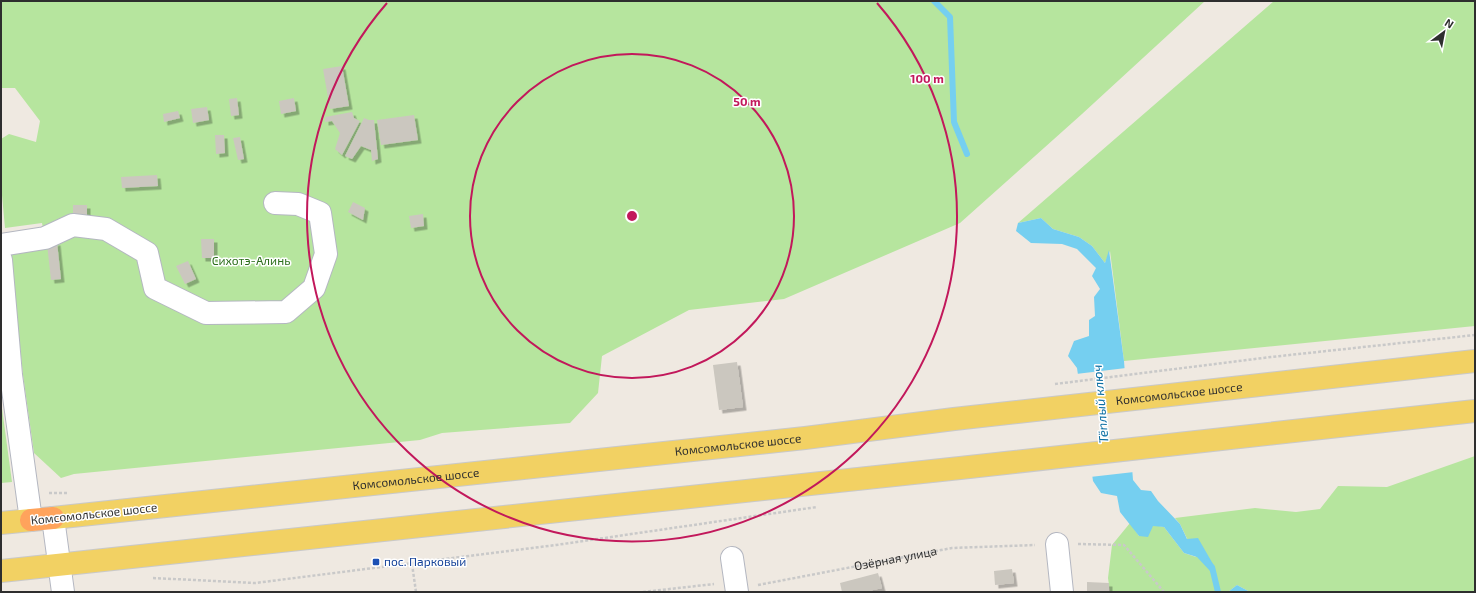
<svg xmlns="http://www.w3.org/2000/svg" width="1476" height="593" viewBox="0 0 1476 593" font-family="'Exo 2',sans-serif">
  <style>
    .green { fill: #b6e59e }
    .water { fill: #75cff0 }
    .pier { fill: #efe9e1 }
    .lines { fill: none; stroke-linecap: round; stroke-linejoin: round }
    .stream { stroke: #75cff0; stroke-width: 6 }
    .building { fill: #cbc7bf; filter: url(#shadow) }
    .minor-casing { stroke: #b4b7c1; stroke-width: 24 }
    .major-casing { stroke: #c9c9c9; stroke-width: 24 }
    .highway-casing { stroke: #c9c9c9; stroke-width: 24 }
    .path { stroke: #c9c9c9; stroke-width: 2.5; stroke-dasharray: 3 2; stroke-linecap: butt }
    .minor { stroke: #fff; stroke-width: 22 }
    .major { stroke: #f2d163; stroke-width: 22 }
    .highway { stroke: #ffa35c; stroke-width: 22 }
    .ring { fill: none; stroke: #c2185b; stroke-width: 2 }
    .transit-dot { fill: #1a4fb4; stroke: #fff; stroke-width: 1.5 }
    .labels { text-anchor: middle; stroke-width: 3; stroke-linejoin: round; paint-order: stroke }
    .park-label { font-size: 12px; fill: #2c6e1b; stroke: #fff }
    .street-label { font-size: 12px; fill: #2e2e2e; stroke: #fff }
    .transit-label { font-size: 12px; fill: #164399; stroke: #fff; text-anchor: start }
    .water-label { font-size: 13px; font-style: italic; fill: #0d6fa3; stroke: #fff }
    .centre { fill: #c2185b; stroke: #fff; stroke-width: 2 }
    .ring-label { font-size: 12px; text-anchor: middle; font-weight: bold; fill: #c2185b; stroke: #fff; stroke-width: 3; stroke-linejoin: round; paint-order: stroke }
  </style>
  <defs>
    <filter id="shadow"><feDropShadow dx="3.5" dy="3.5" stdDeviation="0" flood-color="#0004"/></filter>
  </defs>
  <rect width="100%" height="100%" fill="#efe9e1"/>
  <!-- green -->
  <g class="green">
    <path d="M1,1H1205L1082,114L960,223L784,299L689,310L602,356L598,393L570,423L442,433L420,440L74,474L61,478L34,453L23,375L10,253L45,238L42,223L5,228L1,184V139L9,134L36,142L40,121L15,88H1Z"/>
    <path d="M1274,1H1475V326L1124,361L1110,251L1105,263L1092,246L1079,237L1053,229L1041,218L1018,223Z"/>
    <path d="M1,401L12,482L1,483Z"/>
    <path d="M1475,456V592H1250L1237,585L1228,592H1110L1108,578L1112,545L1130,523L1139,536L1153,525L1164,527L1184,553L1196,557L1180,524L1175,518L1255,508L1296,512L1320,509L1338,486L1387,487Z"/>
  </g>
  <!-- water -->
  <g class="water">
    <path d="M1041,218L1053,229L1079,237L1092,246L1105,263L1109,250L1124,361L1133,480L1141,490L1151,491L1158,501L1180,524L1187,539L1198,538L1213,564L1211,572L1197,557L1184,553L1164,527L1153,526L1148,537L1139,536L1120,512L1117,496L1101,493L1093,481L1077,368L1068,356L1074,341L1089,336V320L1095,316L1094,297L1100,289L1092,276L1096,268L1077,249L1062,244L1031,243L1016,231L1018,223Z"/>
    <path d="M1237,585L1250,592H1228Z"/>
  </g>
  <!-- pier -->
  <path class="pier" d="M1126,368L1134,472L1090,477L1076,374Z"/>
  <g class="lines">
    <!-- stream -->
    <g class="stream">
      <path d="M934,1L950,17L954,122L967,154"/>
      <path d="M1207,562L1212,567L1218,592"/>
    </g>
  </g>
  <!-- building -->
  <g class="building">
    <path d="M342,66L349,106L330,109L323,69Z"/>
    <path d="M237,98L239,115L231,116L229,99Z"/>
    <path d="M294,98L296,111L281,114L279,101Z"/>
    <path d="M207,107L209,120L193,123L191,109Z"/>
    <path d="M178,111L180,118L164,122L163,114Z"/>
    <path d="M352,112L354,118L360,121L342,155L335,149L340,133L332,121L325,122V117Z"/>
    <path d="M414,115L418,140L381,145L377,120Z"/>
    <path d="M364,118L369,120H374L378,159L372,161L371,150L361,146L352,159L345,156Z"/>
    <path d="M215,135H224L225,153L216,154Z"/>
    <path d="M240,137L244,159L238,160L233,138Z"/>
    <path d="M157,175L158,186L122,188L121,177Z"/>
    <path d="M353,202L365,208L363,220L348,212Z"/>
    <rect x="73" y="205" width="14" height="11"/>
    <path d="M423,214L424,226L411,228L409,216Z"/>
    <path d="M201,239H214V258H202Z"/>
    <path d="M57,242L61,279L51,280L47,244Z"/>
    <path d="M188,261L196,279L185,284L176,266Z"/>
    <path d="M737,362L743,407L719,410L713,365Z"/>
    <path d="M1012,569L1014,583L995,585L994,571Z"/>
    <path d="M878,573L882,588L864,592H842L840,583Z"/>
    <path d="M1087,582L1109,583V592H1087Z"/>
  </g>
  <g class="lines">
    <defs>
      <g id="minor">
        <path d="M1,245L45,238L73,225L106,229L147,253L155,288L206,313L286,312L314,288L326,254L320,213L298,204L275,203"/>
        <path d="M1,260L11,375L31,520"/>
        <path d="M53,518L63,592"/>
        <path d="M1057,544L1062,592"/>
        <path d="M732,558L737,592"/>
      </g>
      <g id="major">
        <path id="s2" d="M53,518L805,438L954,419L1475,361"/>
        <path d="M1,523L31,520"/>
        <path d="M1,571L960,468L1475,411"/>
      </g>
      <path id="highway" d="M31,520L53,518"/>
    </defs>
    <!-- minor casing -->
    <use href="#minor" class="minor-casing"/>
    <!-- major casing -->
    <use href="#major" class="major-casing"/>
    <!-- highway casing -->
    <use href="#highway" class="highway-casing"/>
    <!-- path -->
    <g class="path">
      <path d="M1055,384L1271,357L1475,335"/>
      <path d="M49,493H68"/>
      <path d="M1078,544L1124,545L1164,592"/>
      <path d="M412,564L416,592"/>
      <path d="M153,578L255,583L556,545L817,507"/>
      <path id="s1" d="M758,585L952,548L1035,545"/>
      <path d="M643,592L714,584"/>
    </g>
    <!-- minor -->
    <use href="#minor" class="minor"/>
    <!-- major -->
    <use href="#major" class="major"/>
    <!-- highway -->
    <use href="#highway" class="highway"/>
  </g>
  <!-- distance rings -->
  <g class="ring">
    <circle cx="632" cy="216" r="162"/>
    <path d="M877 3A325 325 0 1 1 387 3"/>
  </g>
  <!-- markers -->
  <rect class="transit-dot" x="372" y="558" width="8" height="8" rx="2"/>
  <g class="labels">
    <!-- park labels -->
    <g class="park-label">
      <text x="251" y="265">Сихотэ-Алинь</text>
    </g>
    <!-- street labels -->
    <g class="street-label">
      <text dy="4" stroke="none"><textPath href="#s2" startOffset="1133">Комсомольское шоссе</textPath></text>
      <text dy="4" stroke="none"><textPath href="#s2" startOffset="689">Комсомольское шоссе</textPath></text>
      <text dy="4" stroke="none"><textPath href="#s2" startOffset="365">Комсомольское шоссе</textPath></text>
      <text transform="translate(94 514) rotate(-6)" y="4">Комсомольское шоссе</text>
      <text dy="4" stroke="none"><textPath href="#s1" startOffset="140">Озёрная улица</textPath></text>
    </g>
    <!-- transit labels -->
    <g class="transit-label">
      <text x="384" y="566">пос. Парковый</text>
    </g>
    <!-- water labels -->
    <g class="water-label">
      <text transform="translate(1100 404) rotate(-95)" y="5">Тёплый ключ</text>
    </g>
  </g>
  <circle cx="632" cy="216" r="6" class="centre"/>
  <g class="ring-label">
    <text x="927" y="83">100 m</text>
    <text x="747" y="106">50 m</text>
  </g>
  <!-- border -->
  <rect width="1476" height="593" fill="none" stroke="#2e2e2e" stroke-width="4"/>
  <!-- north arrow -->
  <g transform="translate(1444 32) rotate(32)" stroke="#ffffff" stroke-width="3" paint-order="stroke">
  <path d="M0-3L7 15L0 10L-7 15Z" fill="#2e2e2e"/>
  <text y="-6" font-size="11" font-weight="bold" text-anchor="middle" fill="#2e2e2e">N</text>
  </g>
</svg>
